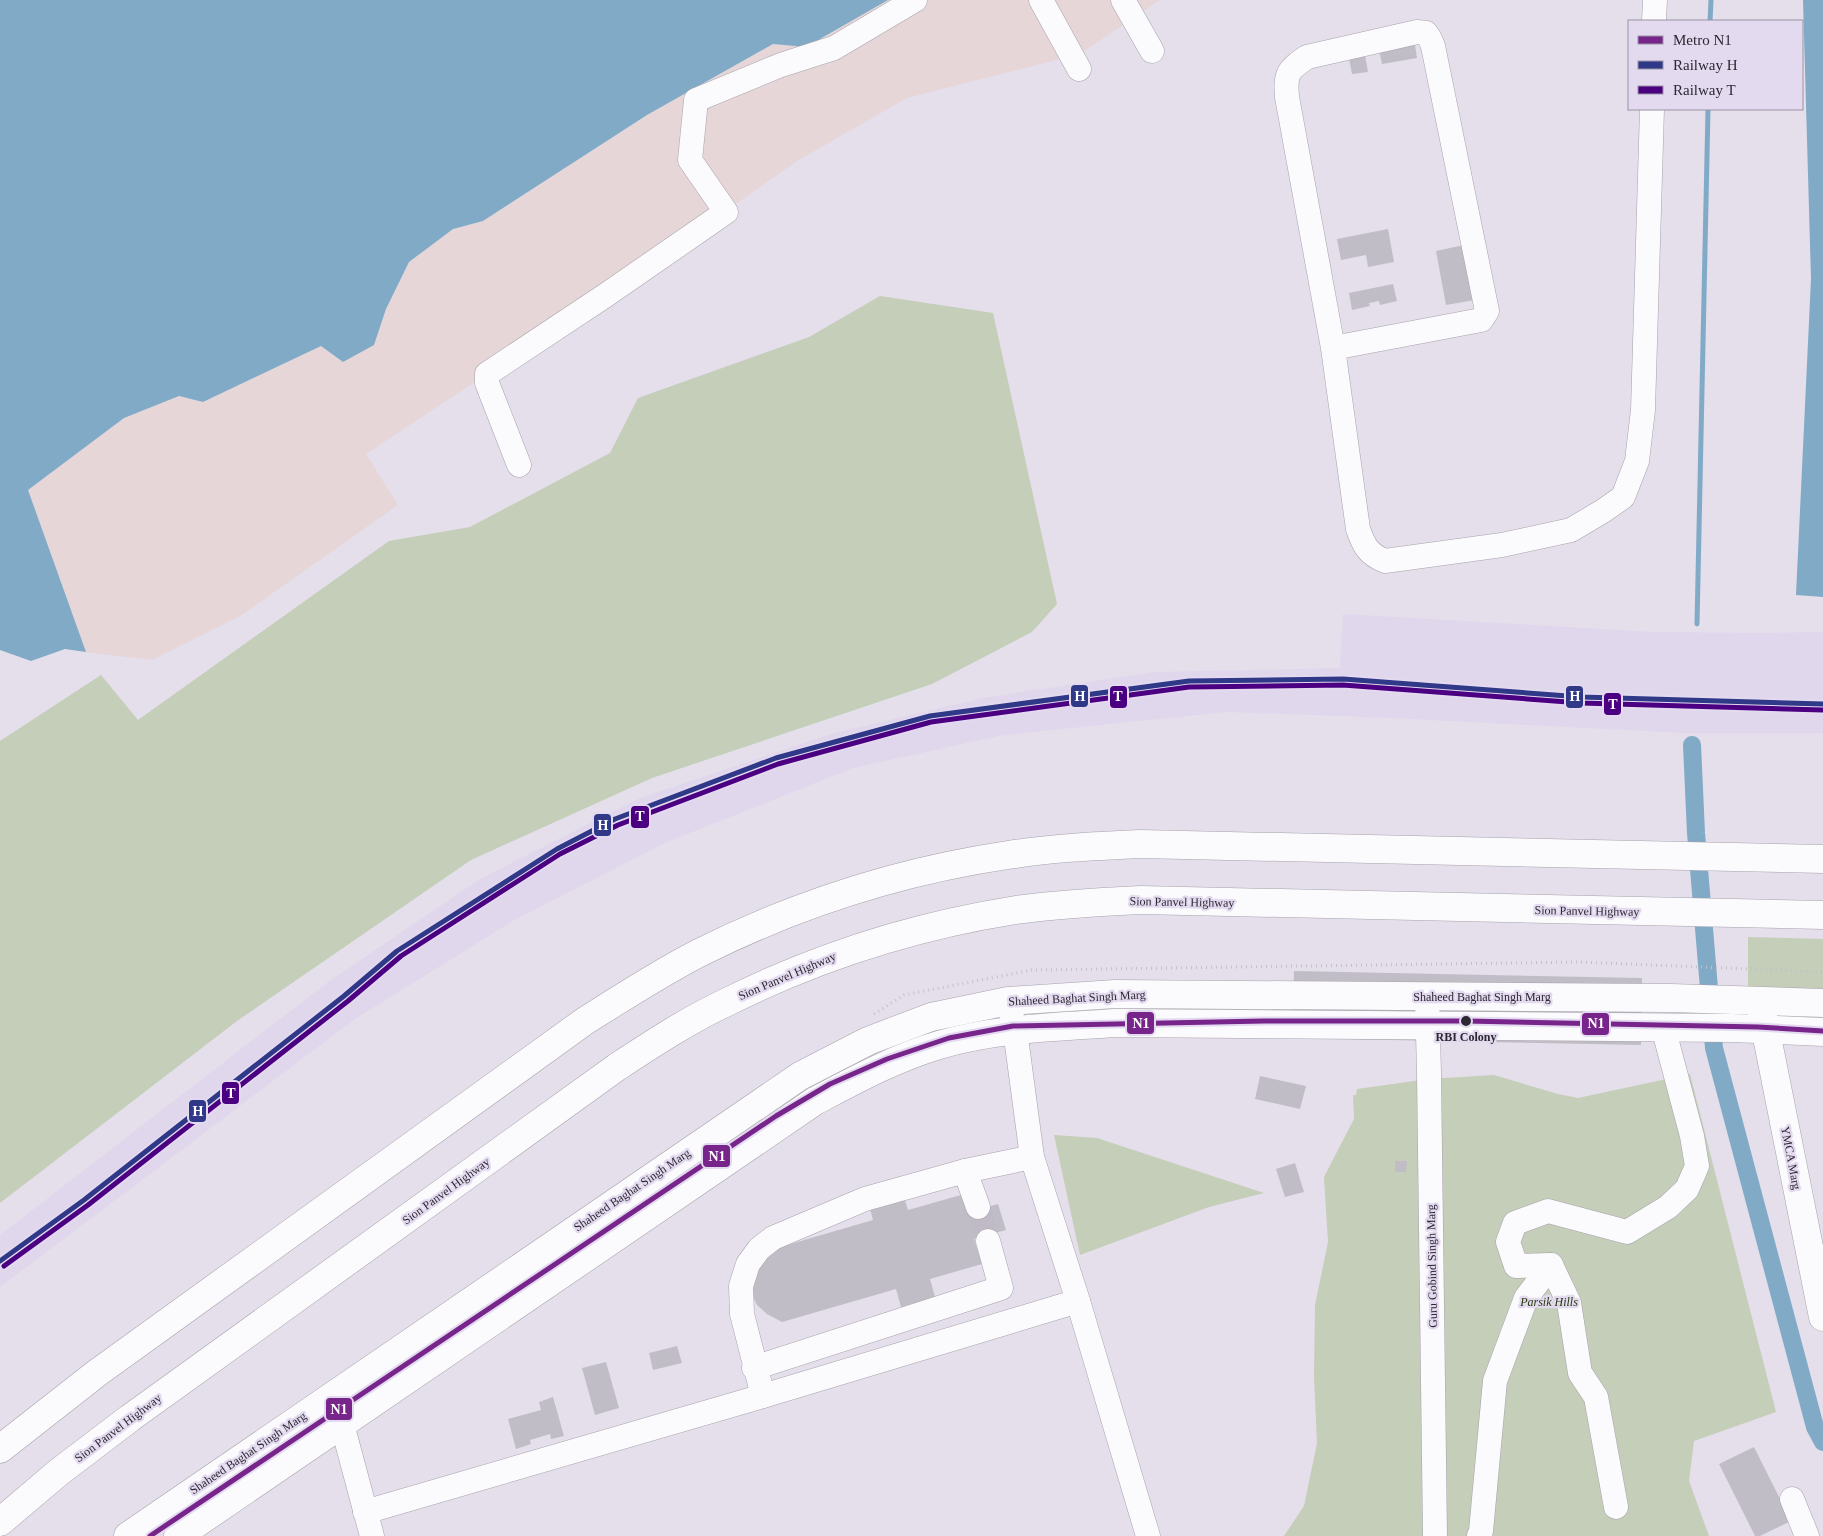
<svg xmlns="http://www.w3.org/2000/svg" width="1823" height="1536" viewBox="0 0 1823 1536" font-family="'Times New Roman',serif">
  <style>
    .built { fill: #e0d7ec }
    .industrial { fill: #e6d6d7 }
    .green { fill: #c4ceb9 }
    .water { fill: #81aac7 }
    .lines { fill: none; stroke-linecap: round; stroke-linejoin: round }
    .stream { stroke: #81aac7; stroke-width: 5 }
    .canal { stroke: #81aac7; stroke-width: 18 }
    .building { fill: #c1bdc7 }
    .minor-tunnel { stroke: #bfbac6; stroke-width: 24; stroke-dasharray: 24 12; stroke-linecap: butt }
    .minor-casing { stroke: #a6a2ac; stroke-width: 25 }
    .major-casing { stroke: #a6a2ac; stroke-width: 29 }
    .highway-casing { stroke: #a6a2ac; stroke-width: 29 }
    .path { stroke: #c3c0c6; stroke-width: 3; stroke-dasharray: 1 4; stroke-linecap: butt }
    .minor { stroke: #fbfafc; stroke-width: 24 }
    .major { stroke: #fbfafc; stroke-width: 28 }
    .highway { stroke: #fbfafc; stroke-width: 28 }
    .rail-1-casing { stroke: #e3daf0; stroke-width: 9 }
    .rail-2-casing { stroke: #e3daf0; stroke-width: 9 }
    .rail-1 { stroke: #303888; stroke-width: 5 }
    .rail-2 { stroke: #4b0082; stroke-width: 5 }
    .metro-1-casing { stroke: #e3daf0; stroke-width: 9 }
    .metro-1 { stroke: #77248b; stroke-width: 5 }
    .stop-dot { fill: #2c2831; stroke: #e3daf0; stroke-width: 2 }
    .labels { text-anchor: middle; stroke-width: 4.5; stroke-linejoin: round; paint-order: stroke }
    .street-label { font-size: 12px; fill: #2c2831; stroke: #e3daf0 }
    .stop-label { font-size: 12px; font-weight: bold; fill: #2c2831; stroke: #e3daf0 }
    .park-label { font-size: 12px; font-style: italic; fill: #28380e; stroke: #e3daf0 }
    .line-badge { stroke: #e3daf0; stroke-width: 2 }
    .badge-label { font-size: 14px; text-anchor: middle; font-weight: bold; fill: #fff }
  </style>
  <rect width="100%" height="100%" fill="#e4dfeb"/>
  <!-- built -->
  <path class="built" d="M1343,614L1654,632L1758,633L1823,632V733H1683L1391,718L1227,712L1003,735L853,768L667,842L516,919L355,1019L0,1287V1235L328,982L480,879L640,798L834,733L984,698L1154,672L1340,668Z"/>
  <!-- industrial -->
  <path class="industrial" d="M888,0H1160L1080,54L907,98L797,161L606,295L366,454L398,505L240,616L152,660L86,652L28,490L124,418L179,396L203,402L321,346L343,362L374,345L386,309L409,262L453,229L483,221L647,115L773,44L806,47Z"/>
  <!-- green -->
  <g class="green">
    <path d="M880,296L993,313L1057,604L1032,632L932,684L652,778L471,860L237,1021L0,1203V741L101,675L138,720L389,541L470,527L610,453L638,398L809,337Z"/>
    <path d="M1748,937L1823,939V991L1748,989Z"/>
    <path d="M1690,1074L1776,1412L1694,1441L1689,1481L1709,1536H1284L1304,1506L1317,1443L1314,1377L1315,1305L1328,1242L1324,1177L1354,1119L1353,1095H1356L1357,1089L1428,1079L1494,1075L1558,1094L1578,1098Z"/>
    <path d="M1054,1135L1097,1138L1264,1193L1209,1207L1080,1255Z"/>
  </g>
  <!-- water -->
  <g class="water">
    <path d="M0,0H888L806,47L773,44L647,115L483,221L453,229L409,262L386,309L374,345L343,362L321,346L203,402L179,396L124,418L28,490L86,652L65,649L31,661L0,650Z"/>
    <path d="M1803,0H1823V597L1796,595L1811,279Z"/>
  </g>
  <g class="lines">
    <!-- stream -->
    <g class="stream">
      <path d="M1710,21L1711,0"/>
      <path d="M1697,624L1708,109"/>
    </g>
    <!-- canal -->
    <path class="canal" d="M1692,745L1696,833L1714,1048L1815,1427L1823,1442"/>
  </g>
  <!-- building -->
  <g class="building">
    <path d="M1414,39L1417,58L1382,64L1378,45Z"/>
    <path d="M1364,50L1368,72L1352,74L1348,53Z"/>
    <path d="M1388,229L1394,262L1368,267L1366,255L1341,260L1337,239Z"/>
    <path d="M1464,245L1475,300L1446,305L1436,251Z"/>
    <path d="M1393,284L1397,301L1380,305L1379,301L1369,303L1370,306L1352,310L1349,293Z"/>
    <path d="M1294,971L1642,978L1641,1045L1292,1038Z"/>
    <path d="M1260,1076L1306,1086L1300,1109L1255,1099Z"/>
    <path d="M1395,1161H1407L1406,1172H1395Z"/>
    <path d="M1295,1163L1304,1192L1285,1197L1276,1169Z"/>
    <path d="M902,1191L908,1210L961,1195L967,1213L998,1204L1006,1230L974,1239L982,1264L930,1279L935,1297L901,1307L896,1289L782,1322L767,1314L757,1305L751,1293L763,1252L873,1220L868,1201Z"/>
    <path d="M677,1346L682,1363L653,1370L649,1353Z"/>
    <path d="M606,1362L619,1408L595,1415L582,1368Z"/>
    <path d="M553,1397L564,1436L551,1439L550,1434L530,1440L531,1444L516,1449L508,1419L541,1410L539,1402Z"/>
    <path d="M1754,1447L1791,1521L1760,1536H1755L1719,1464Z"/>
  </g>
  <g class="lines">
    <!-- minor-tunnel -->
    <path class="minor-tunnel" d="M978,1207L988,1241"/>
    <defs>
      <g id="minor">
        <path d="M1041,0L1079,69"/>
        <path d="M1123,0L1152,51"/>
        <path d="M1654,21L1655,0"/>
        <path d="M1333,348L1481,320L1487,311L1433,46L1430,39L1426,33L1417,32L1307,57C1288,70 1285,73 1287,97L1333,348L1358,529C1364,546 1368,554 1385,561L1502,545L1571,530L1603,511L1623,497L1637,461L1643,410L1652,109"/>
        <path d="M519,465L487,383V374L606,295L726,212L690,160L696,100L781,65L834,48L915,0"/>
        <path d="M1427,996L1429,1073L1435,1536"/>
        <path d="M1008,1001L1015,1030L1032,1157L1078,1301L1148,1536"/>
        <path d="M965,1171L978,1207"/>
        <path d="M1551,1265L1516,1266L1508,1242L1515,1223L1548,1211L1627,1232L1668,1207L1687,1189L1697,1166L1692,1136L1663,1027"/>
        <path d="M754,1368L1001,1288L988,1241"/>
        <path d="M763,1396L742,1314L741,1286L748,1264L759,1249L773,1238L865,1199L965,1171L1032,1157"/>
        <path d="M342,1424L372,1536"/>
        <path d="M1792,1499L1807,1536"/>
        <path d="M365,1512L763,1396L1078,1301"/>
        <path d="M1479,1536L1481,1531L1495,1381L1526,1298L1551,1265L1569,1303L1580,1373L1596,1397L1616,1507"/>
      </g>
      <g id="major">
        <path d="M1762,1012L1823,1317"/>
        <path d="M128,1536L800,1076L868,1041L931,1017L1008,1001L1115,994L1671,998L1823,1003"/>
        <path d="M178,1536L815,1101C855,1080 895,1058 939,1045C997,1028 1057,1027 1116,1023L1732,1028L1823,1032"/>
      </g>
      <g id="highway">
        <path d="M0,1449L97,1373L585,1021C623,997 660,973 699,953C797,904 900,871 1008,855C1052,848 1096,846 1140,844L1823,859"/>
        <path d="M0,1522L59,1472L130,1418L617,1067C652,1044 687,1021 725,1003C817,957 914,926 1016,910C1057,904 1099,902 1141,900L1823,915"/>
      </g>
    </defs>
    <!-- minor casing -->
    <use href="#minor" class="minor-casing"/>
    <!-- major casing -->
    <use href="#major" class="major-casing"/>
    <!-- highway casing -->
    <use href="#highway" class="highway-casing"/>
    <!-- path -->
    <path class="path" d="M874,1014L904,995L1032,970L1578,962L1823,972"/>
    <!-- minor -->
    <use href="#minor" class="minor"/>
    <!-- major -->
    <use href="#major" class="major"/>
    <!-- highway -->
    <use href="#highway" class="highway"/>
    <defs>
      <path id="rail-1" d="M0,1261L84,1200L344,996L397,951L557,849L615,819L776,758L930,716L1189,681L1343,679L1581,697L1823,704"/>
      <path id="rail-2" d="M4,1266L88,1205L348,1001L401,956L560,854L618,825L778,764L931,722L1189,687L1343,685L1581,703L1823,710"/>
    </defs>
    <!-- rail-1 casing -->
    <use href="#rail-1" class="rail-1-casing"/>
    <!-- rail-2 casing -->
    <use href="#rail-2" class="rail-2-casing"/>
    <!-- rail-1 -->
    <use href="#rail-1" class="rail-1"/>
    <!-- rail-2 -->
    <use href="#rail-2" class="rail-2"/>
    <defs>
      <path id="metro-1" d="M150,1536L776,1116L830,1084L887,1059L949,1038L1013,1026L1264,1021H1465L1758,1027L1823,1031"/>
    </defs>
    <!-- metro-1 casing -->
    <use href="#metro-1" class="metro-1-casing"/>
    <!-- metro-1 -->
    <use href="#metro-1" class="metro-1"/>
  </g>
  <!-- markers -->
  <circle class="stop-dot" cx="1466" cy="1021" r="6"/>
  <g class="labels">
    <!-- street labels -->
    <g class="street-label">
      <text transform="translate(1182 902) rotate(1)" y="4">Sion Panvel Highway</text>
      <text transform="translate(1587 911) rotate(1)" y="4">Sion Panvel Highway</text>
      <text transform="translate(787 976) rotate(-23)" y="4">Sion Panvel Highway</text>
      <text x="1482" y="1001">Shaheed Baghat Singh Marg</text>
      <text transform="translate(1077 998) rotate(-3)" y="4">Shaheed Baghat Singh Marg</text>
      <text transform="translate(1791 1158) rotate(79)" y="4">YMCA Marg</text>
      <text transform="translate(632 1190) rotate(-34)" y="4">Shaheed Baghat Singh Marg</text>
      <text transform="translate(446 1191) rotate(-36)" y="4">Sion Panvel Highway</text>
      <text transform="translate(1432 1266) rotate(-91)" y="4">Guru Gobind Singh Marg</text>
      <text transform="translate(118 1428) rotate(-37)" y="4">Sion Panvel Highway</text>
      <text transform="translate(248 1453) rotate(-34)" y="4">Shaheed Baghat Singh Marg</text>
    </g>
    <!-- stop labels -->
    <g class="stop-label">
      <text x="1466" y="1041">RBI Colony</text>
    </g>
    <!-- park labels -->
    <g class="park-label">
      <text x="1549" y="1306">Parsik Hills</text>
    </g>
  </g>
  <g class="line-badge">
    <rect x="1070" y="684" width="19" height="24" rx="5" fill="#303888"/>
    <rect x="1565" y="685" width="19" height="24" rx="5" fill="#303888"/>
    <rect x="1109" y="685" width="19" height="24" rx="5" fill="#4b0082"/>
    <rect x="1603" y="692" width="19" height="24" rx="5" fill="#4b0082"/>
    <rect x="630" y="805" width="20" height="24" rx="5" fill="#4b0082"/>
    <rect x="593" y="813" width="19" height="24" rx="5" fill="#303888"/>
    <rect x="1126" y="1011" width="29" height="24" rx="5" fill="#77248b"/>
    <rect x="1581" y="1012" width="29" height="24" rx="5" fill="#77248b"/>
    <rect x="221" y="1081" width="19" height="24" rx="5" fill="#4b0082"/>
    <rect x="188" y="1099" width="19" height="24" rx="5" fill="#303888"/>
    <rect x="702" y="1144" width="29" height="24" rx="5" fill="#77248b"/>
    <rect x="325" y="1397" width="28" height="24" rx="5" fill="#77248b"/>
  </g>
  <g class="badge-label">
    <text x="1080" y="701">H</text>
    <text x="1575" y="701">H</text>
    <text x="1118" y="701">T</text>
    <text x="1613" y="709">T</text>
    <text x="640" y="821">T</text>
    <text x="603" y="830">H</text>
    <text x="1141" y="1028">N1</text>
    <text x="1596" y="1028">N1</text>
    <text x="231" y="1098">T</text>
    <text x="198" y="1116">H</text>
    <text x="717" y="1161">N1</text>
    <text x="339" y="1414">N1</text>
  </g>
  <!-- legend -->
  <rect x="1628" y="20" width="175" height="90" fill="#e3daf0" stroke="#9a93a4"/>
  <rect x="1638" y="36" width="25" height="8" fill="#77248b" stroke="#9a93a4"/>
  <text x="1673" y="45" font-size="15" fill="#2c2831">Metro N1</text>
  <rect x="1638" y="61" width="25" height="8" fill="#303888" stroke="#9a93a4"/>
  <text x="1673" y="70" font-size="15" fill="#2c2831">Railway H</text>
  <rect x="1638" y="86" width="25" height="8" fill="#4b0082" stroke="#9a93a4"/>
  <text x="1673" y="95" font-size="15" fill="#2c2831">Railway T</text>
</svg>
